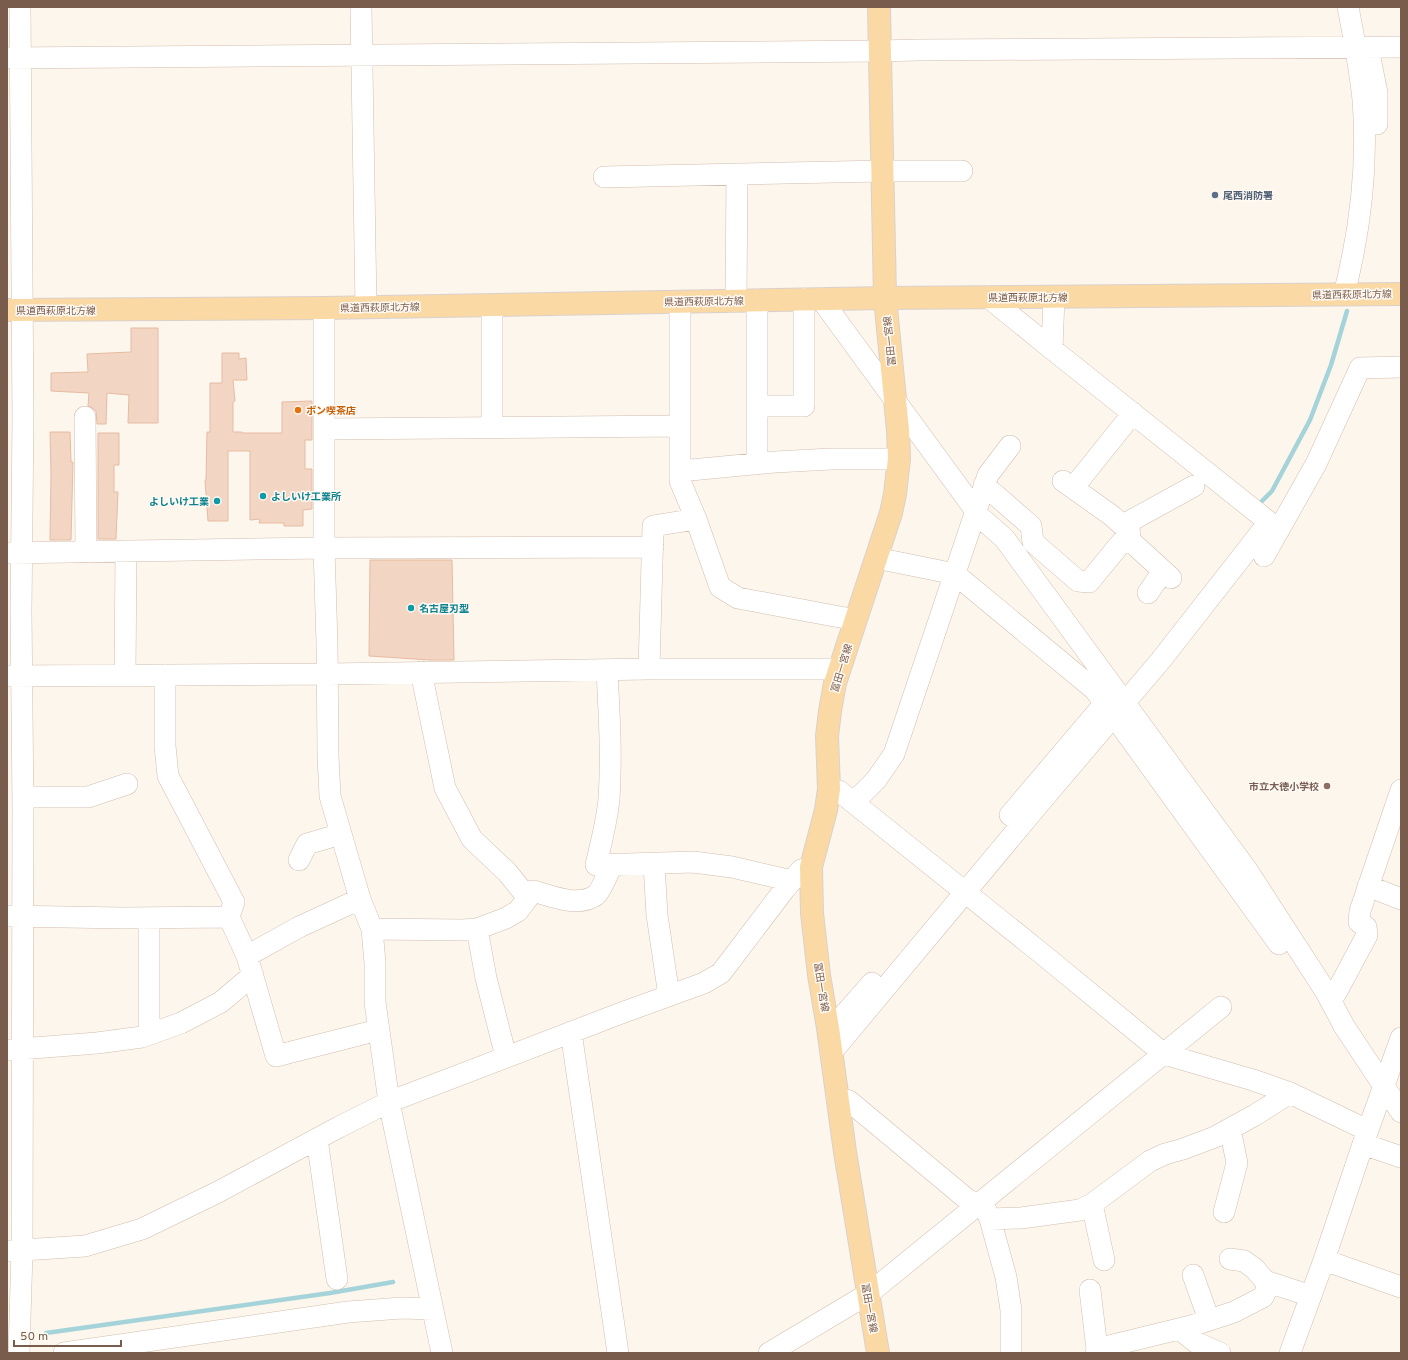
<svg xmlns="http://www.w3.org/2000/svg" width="1408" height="1360" viewBox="0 0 1408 1360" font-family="Overpass,'Noto Sans JP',sans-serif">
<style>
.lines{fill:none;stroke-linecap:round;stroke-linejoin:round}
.stream{stroke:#a5d3da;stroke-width:4.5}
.building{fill:#f3d5c3;stroke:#e6bba3}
.minor-casing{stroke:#d1beb0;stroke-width:22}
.major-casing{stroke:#dad1cd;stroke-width:24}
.minor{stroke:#fff;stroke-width:21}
.major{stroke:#fbd9a5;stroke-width:22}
.service-dot{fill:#5c6f8a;stroke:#fffaf3;stroke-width:1.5}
.food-dot{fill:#e8710a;stroke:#fffaf3;stroke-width:1.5}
.culture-dot{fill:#0f9aa8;stroke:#fffaf3;stroke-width:1.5}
.education-dot{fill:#8d6e63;stroke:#fffaf3;stroke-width:1.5}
.labels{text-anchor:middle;stroke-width:3;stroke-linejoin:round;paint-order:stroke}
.service-label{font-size:10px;font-weight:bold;fill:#4e5e75;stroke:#fffaf3;text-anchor:start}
.street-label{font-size:10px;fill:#7a5c4d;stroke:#fffaf3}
.food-label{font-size:10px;font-weight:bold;fill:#c56008;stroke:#fffaf3;text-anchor:start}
.culture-label{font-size:10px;font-weight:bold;fill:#0d838f;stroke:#fffaf3;text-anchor:start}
.education-label{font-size:10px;font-weight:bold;fill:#785e54;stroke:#fffaf3;text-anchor:end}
</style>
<rect width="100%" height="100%" fill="#fdf6ec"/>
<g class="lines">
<path class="stream" d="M1260,503L1272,491L1310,420L1331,365L1347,311
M46,1333L330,1293L393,1282"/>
</g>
<path class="building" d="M131,328H158V423H128L129,395L107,393L106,424H97L96,411L91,407L88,406L89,393L51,391V373L88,372L87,354L131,352Z
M222,353H239V359L246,358L247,380H233L235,401L233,402V432H242V433H282V402L312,401V440H305V469H312V509L303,510V526H284V523H259L260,519L250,520V451H228V521H208L205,480H206L207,432H210V383H222Z
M50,432H70L71,462H73L71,540H50L51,474Z
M98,433H119V465H114V492H118L116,539H98Z
M370,560H452L454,660H430L369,656Z"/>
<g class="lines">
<g class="minor-casing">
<path id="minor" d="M361,7L366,307
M7,58L880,51L917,50L1401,47
M1370,58L1377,93V124
M604,177L883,171H962
M1344,294C1360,232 1368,165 1363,100C1360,69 1354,38 1348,7
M988,297L1052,349
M1054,297L1052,349L1279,530
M821,299L981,518L1004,538L1247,870L1326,992L1344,1026L1401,1112
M736,301L737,175
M680,302V481L696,519L720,587L738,598L856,620
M492,305V428
M324,308V548L327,644L328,756L330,796L360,899L372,929L375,963V1002L389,1102L442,1353
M757,406H804V299
M85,417L86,552
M325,429L680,426
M757,464V300
M680,471L775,462L831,459H899
M984,485L1031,526L1033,542L1078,581L1089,582L1130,532L1111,515L1063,481
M1073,488L1133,413
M1123,525L1194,486
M1126,537L1171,578
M7,553L324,548L653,547
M1264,556L1316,464L1360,368L1401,367
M876,558L955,574L1095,690L1279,944
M1148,593L1163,571
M649,669L653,526L696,519
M607,670C609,712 612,756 609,799C607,821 601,843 596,865L693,862L732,867L792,881
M421,672L445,788L472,839L507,872L528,898
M125,675L126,551
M165,675V746L168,776L234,902L229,917
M7,676L328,674L649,669H840
M829,789L839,791L1041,953L1164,1054L1253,1080L1290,1093L1367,1130
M23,797H88L127,784
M854,802L876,780L894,754L988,475L1010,446
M1010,815L1105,703
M299,860L307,844L341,834
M654,864L657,915L669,996
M1368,886L1401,899
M7,916L123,918L229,917L247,956L276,1056L378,1030
M149,918V1034
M372,929L462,930L477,929L506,918L518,911L533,891C552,896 578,908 596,895C601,891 609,871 612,865
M477,929L486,978L506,1057
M247,956L299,927L360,899
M1329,998L1336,993L1367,935L1366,927L1359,922L1360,911L1401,790
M571,1032L618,1353
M829,1032L872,983
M7,1050L97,1043L142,1037L181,1023L221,1002L253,975
M831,1053L1038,805L1161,660L1269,522
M837,1097L849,1101L968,1200L986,1210L990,1219L1006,1277L1011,1310V1353
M317,1139L337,1279
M1363,1144L1401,1157
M1092,1204L1104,1260
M1224,1212L1237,1163L1230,1129
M990,1219L1021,1218L1080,1210L1092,1204L1150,1161L1165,1154L1183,1149L1215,1137L1255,1115L1290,1093
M7,1251L85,1246L142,1229L218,1192L339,1127L389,1102L624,1012L704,983L721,973L784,890L801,870L811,867
M1230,1259L1244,1261L1255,1269L1265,1281L1311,1296
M1324,1260L1401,1287
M1193,1275L1209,1320
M1090,1290L1097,1349
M1179,1329L1197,1343L1220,1353
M19,1353L22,1251L23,808L21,611L23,418L20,7
M64,1353L348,1312L402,1308L433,1309
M769,1353L868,1294L1221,1007
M1096,1353L1097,1349L1191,1326L1234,1312L1263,1297L1267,1289L1265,1281
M1290,1353L1324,1260L1363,1144L1401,1038"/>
</g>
<g class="major-casing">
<path id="major" d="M7,310L324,308L885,298L1401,294
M878,1353L845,1152L828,1028L819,975L812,913L811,867L826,810L829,789L827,736L830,711L835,683L891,513L895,494L899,459L898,430L885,298L879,7"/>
</g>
<use href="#minor" class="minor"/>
<use href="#major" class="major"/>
</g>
<circle class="service-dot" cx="1215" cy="195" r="4"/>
<circle class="food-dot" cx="298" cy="410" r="4"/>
<g class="culture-dot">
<circle cx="263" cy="496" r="4"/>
<circle cx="217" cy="501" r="4"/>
<circle cx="411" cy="608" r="4"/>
</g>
<circle class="education-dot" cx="1327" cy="786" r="4"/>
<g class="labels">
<g class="service-label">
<text x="1223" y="199">尾西消防署</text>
</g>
<g class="street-label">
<text transform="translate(1352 294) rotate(-1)" y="4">県道西萩原北方線</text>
<text x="1028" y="301">県道西萩原北方線</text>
<text transform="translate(704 301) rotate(-1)" y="4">県道西萩原北方線</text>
<text transform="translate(380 307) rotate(-1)" y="4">県道西萩原北方線</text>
<text x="56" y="314">県道西萩原北方線</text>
<text transform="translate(889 341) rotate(-96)" y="4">冨田一宮線</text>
<text transform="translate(841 668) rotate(-73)" y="4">冨田一宮線</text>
<text transform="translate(822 987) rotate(81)" y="4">冨田一宮線</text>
<text transform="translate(870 1308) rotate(80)" y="4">冨田一宮線</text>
</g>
<g class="food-label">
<text x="306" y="414">ボン喫茶店</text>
</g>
<g class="culture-label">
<text x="271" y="500">よしいけ工業所</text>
<text x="209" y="505" text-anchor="end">よしいけ工業</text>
<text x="419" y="612">名古屋刃型</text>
</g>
<g class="education-label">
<text x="1319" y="790">市立大徳小学校</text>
</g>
</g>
<rect width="1408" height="1360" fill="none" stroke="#7a5c4d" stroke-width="16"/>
<path d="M14 1340v6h107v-6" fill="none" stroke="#7a5c4d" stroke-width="2"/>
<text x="20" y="1340" font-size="12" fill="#7a5c4d" stroke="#fffaf3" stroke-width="3" paint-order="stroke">50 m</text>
</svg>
